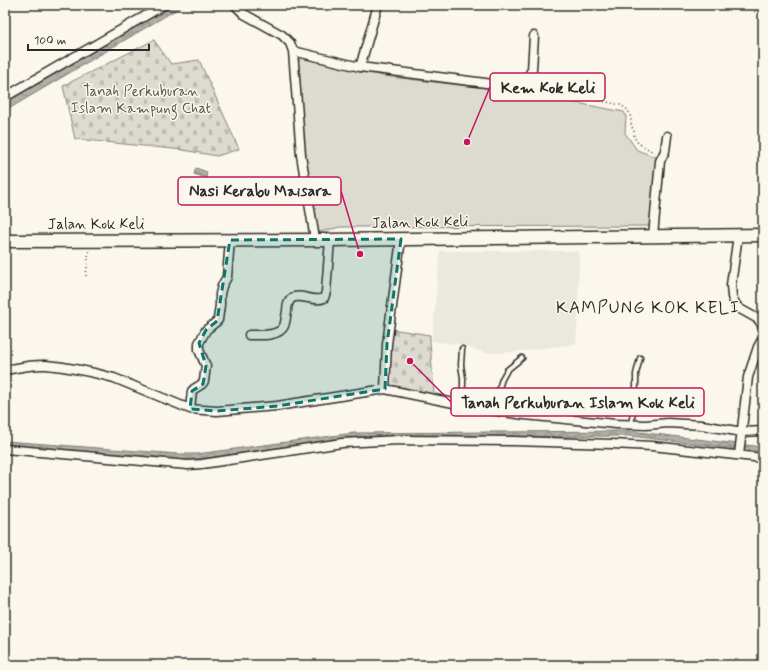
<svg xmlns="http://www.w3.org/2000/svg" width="768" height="670" viewBox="0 0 768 670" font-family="Mynerve,sans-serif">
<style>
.built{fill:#ebe8de}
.green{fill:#dddad0;stroke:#84827e}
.cemetery{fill:url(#cemetery-stones);stroke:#84827e}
.water{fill:url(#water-waves);stroke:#7b7a75}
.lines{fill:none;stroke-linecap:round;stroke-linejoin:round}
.lane-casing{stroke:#2b2b2b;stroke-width:7}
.street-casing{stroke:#2b2b2b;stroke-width:11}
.secondary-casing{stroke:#2b2b2b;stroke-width:15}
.path{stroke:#2b2b2b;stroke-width:1.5;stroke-dasharray:1 3;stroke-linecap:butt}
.lane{stroke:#fbf7ec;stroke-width:4}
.street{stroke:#fbf7ec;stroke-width:8}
.secondary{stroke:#fbf7ec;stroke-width:12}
.marked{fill:#0f766e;fill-opacity:0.2;stroke:#0f766e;stroke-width:3;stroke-dasharray:8 5;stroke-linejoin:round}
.labels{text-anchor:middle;stroke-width:3;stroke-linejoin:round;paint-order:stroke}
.park-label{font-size:15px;fill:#585754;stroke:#fbf7ec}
.street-label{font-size:15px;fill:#2b2b2b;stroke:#fbf7ec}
.quarter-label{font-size:17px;letter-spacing:1px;fill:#2b2b2b;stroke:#fbf7ec}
.leader{fill:none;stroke:#c2185b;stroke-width:1.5}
.callout-dot{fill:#c2185b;stroke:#fbf7ec;stroke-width:1.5}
.callout{fill:#fbf7ec;stroke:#c2185b;stroke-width:1.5}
.callout-label{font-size:16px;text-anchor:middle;font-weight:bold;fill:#2b2b2b}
</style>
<defs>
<pattern id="cemetery-stones" width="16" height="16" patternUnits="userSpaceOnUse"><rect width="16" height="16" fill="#dddad0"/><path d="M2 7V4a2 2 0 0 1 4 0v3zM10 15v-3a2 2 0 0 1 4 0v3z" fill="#bebbb3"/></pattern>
<pattern id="water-waves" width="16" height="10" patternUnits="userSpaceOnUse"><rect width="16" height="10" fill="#b1afa7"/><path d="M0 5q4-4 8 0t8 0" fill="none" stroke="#908f88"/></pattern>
</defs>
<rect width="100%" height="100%" fill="#fbf7ec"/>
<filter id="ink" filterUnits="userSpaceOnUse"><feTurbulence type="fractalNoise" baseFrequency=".025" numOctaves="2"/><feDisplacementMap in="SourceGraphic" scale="8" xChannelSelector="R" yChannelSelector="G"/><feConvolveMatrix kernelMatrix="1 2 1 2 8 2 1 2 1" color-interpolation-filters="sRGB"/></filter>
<g filter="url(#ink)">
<path class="built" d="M440,251H579L578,314L576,344L514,352L486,353L461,345L432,341Z"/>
<path class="green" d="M302,58L383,76L519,92L624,112L626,116L625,133L637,150L658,158L650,226L340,227L316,233L305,160L296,63Z"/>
<path class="cemetery" d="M154,40L171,64L199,60L239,149L217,156L183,150L75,139L63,86Z
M391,329L430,335V342L434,394L392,386L388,380Z"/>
<path class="water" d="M173,5H184L5,111V103Z
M196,168L207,172L206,178L194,174Z
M630,431L763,447V452L630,436L356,437L207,458L177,460L5,446V441L179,454H197L354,433Z"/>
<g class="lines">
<g class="lane-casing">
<path id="lane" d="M461,404L463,385V378L461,365L462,349
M492,410L502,379L507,370L522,358
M631,425L634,405L636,386V374L640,358"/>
</g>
<g class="street-casing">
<path id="street" d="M235,5L244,14L282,35L290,43L293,51L301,155L315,239
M293,51L360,67L517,87L520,86L523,84L532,70L534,36
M360,67L378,5
M5,97L164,5
M738,235L731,285L732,297L736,305L740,309L758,319L762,325L763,329
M653,236L660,161L665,151L667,136
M249,335C259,335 279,337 284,326C286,321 286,315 287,311C287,307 288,302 291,299C298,292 314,303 324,298L326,292L330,240
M5,370C18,368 32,364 46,365C69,367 92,372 114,378L190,409L217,411L277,406L385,389L483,409L525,415L616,424L646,425L668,423L702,425L742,432L763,431
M385,389L387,344L401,239
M190,409L192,391L194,389L202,384L204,381L206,366L199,350V343L206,330L216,322L218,320L220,305V294L222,286L227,277L230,240
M5,449L188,465L202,464L342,443L399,440L513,441L612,444L652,446L763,458
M739,455L748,377L758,347L763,338"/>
</g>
<g class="secondary-casing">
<path id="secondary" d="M5,241L330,240L763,235"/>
</g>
<path class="path" d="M749,5L763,21
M529,90L577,99H591L621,105L628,110L631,118V125L634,131V137L638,143L655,153
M86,276L89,250"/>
<use href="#lane" class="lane"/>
<use href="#street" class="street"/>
<use href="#secondary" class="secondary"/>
</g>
</g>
<path class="marked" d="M401,239L387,344L385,389L277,406L217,411L190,409L192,391L203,384L206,366L199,343L206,330L217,321L230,240Z"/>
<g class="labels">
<g class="park-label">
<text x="141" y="96">Tanah Perkuburan<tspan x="141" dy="17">Islam Kampung Chat</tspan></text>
</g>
<g class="street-label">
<text transform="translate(420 222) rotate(-1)" y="5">Jalan Kok Keli</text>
<text x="96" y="229">Jalan Kok Keli</text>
</g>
<g class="quarter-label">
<text x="648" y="313">KAMPUNG KOK KELI</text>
</g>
</g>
<path class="leader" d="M467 142L490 87M360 254L341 191M410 361L451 402"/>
<g class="callout-dot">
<circle cx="467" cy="142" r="4"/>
<circle cx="360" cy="254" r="4"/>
<circle cx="410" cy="361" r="4"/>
</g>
<g class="callout">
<rect x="490" y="73" width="115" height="28" rx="4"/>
<rect x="178" y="177" width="163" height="28" rx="4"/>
<rect x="451" y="388" width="253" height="28" rx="4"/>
</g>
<g class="callout-label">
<text x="548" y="93">Kem Kok Keli</text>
<text x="260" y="196">Nasi Kerabu Maisara</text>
<text x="578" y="408">Tanah Perkuburan Islam Kok Keli</text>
</g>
<rect width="768" height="670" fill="none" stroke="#fbf7ec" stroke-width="20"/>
<rect x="10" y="10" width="748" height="650" fill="none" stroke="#2b2b2b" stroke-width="1.5" filter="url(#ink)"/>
<path d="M28 44v6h121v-6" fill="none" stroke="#2b2b2b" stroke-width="2"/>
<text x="34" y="44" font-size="12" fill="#2b2b2b" stroke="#fbf7ec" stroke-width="3" paint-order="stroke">100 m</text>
</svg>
